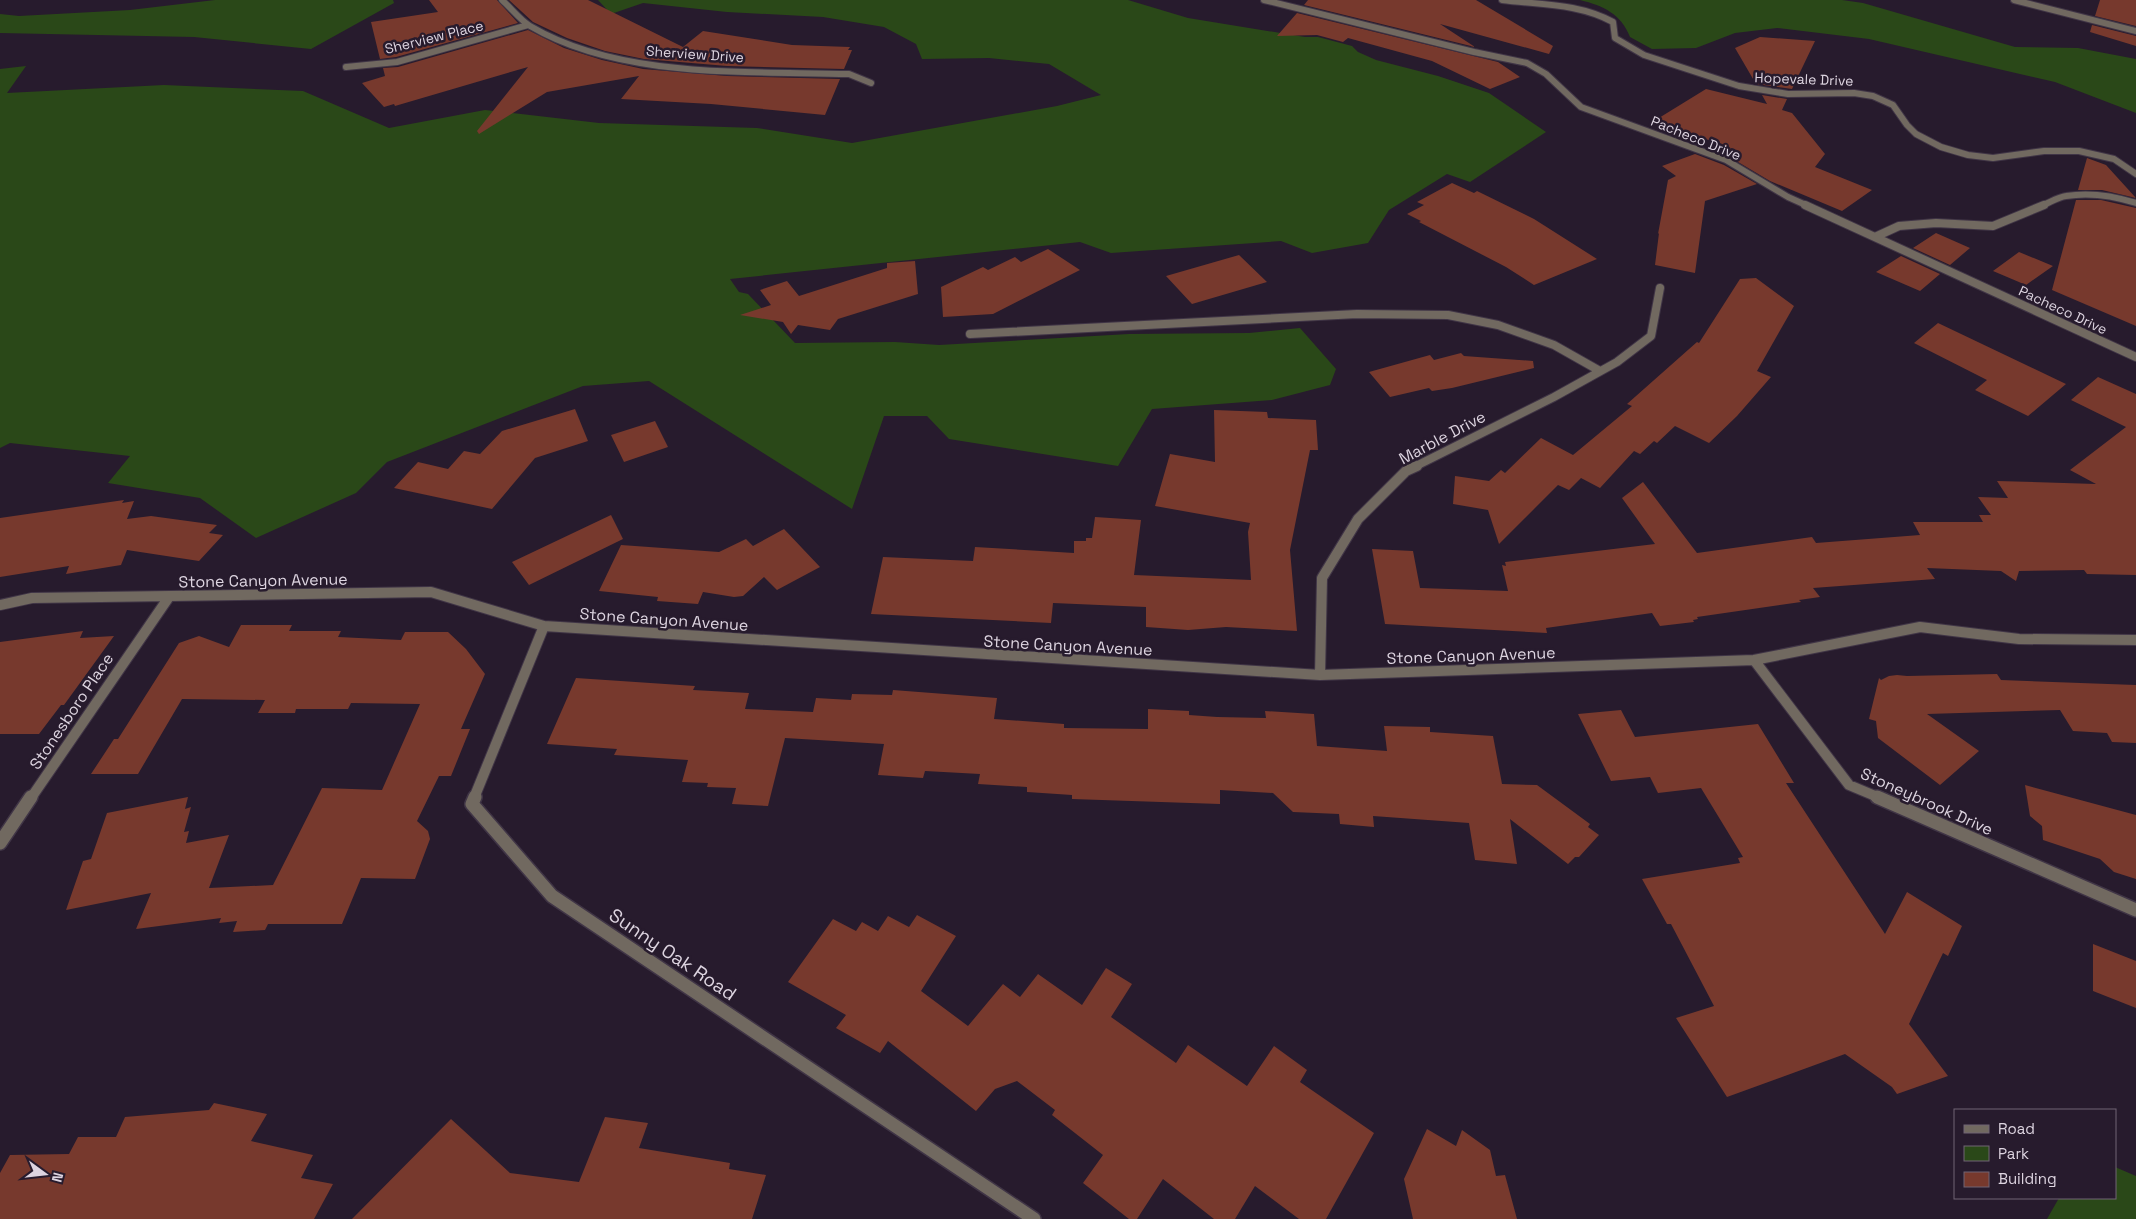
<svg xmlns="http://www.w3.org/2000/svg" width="2136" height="1219" viewBox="0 0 2136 1219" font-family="'Space Grotesk',sans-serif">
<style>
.green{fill:#2a4818}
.building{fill:#77392d}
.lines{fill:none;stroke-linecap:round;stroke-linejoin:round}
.street-far3-casing{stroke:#403546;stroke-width:8}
.street-far2-casing{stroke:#403546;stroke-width:10}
.street-far1-casing{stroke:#403546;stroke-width:12}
.street-casing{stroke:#403546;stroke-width:16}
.street-far3{stroke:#716960;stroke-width:6}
.street-far2{stroke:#716960;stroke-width:8}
.street-far1{stroke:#716960;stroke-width:10}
.street{stroke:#716960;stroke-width:13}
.labels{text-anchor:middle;stroke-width:5;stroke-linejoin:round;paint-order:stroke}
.far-street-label{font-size:14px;fill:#ddd4e0;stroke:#271b2d}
.street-label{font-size:16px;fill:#ddd4e0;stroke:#271b2d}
.near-street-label{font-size:19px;fill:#ddd4e0;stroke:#271b2d}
</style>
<rect width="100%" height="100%" fill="#271b2d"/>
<path class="green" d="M215,0H393L394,3L311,49L194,37L0,33V14L19,16L130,10Z
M598,0H1128L1188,18L1305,37H1318L1352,46L1358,52L1376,60L1438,76L1489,93L1546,132L1470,182L1447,174L1389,210L1368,243L1312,253L1281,241L1111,253L1080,242L730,279L739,292L748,294L795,343L895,342L939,345L1129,334L1249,333L1300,328L1336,369L1330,385L1272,400L1152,409L1118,466L949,439L927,416H884L852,509L649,381L583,386L387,462L356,493L256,538L200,498L108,483L130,456L10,443L0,448V69L26,66L7,93L164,85L303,91L389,128L485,110L599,123L757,128L852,143L1057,106L1101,95L1049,64L989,58L922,59L916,44L884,27L823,17L727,12L643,3L611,14Z
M1580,0H1842L1863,3L2015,47L2078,48L2136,59V113L2055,82L1869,39L1777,28L1735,33L1696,48L1652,49L1630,37C1621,14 1604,6 1580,0Z
M2115,1167L2136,1176V1219H2047L2059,1198H2115Z"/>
<path class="building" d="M429,0H497L518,23L396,57L380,59L371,22L438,12Z
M509,0H588L683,47L703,31L792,45L850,47L848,50H852L844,69L727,66L644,59L605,51L567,38L533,22Z
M1308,0H1476L1553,46L1549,54L1440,24L1475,47L1304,5Z
M2100,0H2136V26L2095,16Z
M1297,13L1498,62L1520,77L1490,89L1432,61L1348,38L1343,42L1317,35L1277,36Z
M2092,25L2136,36V46L2090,32Z
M528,30L564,48L602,60L643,69L727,76L840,79L825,115L711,104L621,99L639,76L547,92L479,134L477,131L528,67L395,106L394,104L384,107L362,83L385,76L383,68L398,67Z
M1760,37L1815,41L1792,89L1756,84L1735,48Z
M1706,89L1767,104L1762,95L1787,99L1782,110L1792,113L1825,154L1815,167L1872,190L1842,211L1770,181L1728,156L1710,149L1723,145L1654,121Z
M1695,154L1724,165L1757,184L1705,201L1695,273L1655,265L1659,233L1658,234L1668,180L1676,176L1662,166Z
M2087,158L2106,165L2136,198L2102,190H2078Z
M1452,183L1474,193L1477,191L1534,219L1597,259L1534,285L1506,267L1419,222L1421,221L1407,214L1424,205L1417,202Z
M2076,200H2101L2136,208V326L2052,290Z
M1936,233L1970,248L1950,265L1913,248Z
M1048,249L1080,270L993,314L943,317L941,287L983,267L988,270L1015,257L1021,262Z
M2019,252L2053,266L2026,285L1993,271Z
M1239,255L1267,282L1192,304L1166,276Z
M1901,256L1940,274L1920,291L1876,272Z
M915,261L918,294L838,319L830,330L798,325L791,334L783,322L740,315L771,305L760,290L787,281L799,296L887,268V263Z
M1756,278L1794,306L1757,371L1771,377L1737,416L1709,443L1675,426L1657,443L1654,441L1640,454L1634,451L1600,488L1581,478L1569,490L1558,485L1499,544L1488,510L1453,504L1455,476L1489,481L1501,470L1505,473L1541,438L1573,455L1632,406L1627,404L1697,342L1699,343L1740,279Z
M1938,323L2066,384L2028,416L1975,390L1987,380L1914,343Z
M1461,353L1464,356L1533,361L1534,368L1452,388L1432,391L1429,388L1390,397L1369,372L1430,355L1434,360Z
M2098,377L2136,394V575L2087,574L2084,570L2019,571L2016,581L2001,571L1927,568L1935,579L1813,588L1820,597L1799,600L1801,602L1697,617L1698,619L1693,620L1694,622L1660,626L1652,613L1546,628L1547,633L1385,624L1372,549L1413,551L1420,588L1508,591L1502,565L1506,566L1505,562L1655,544L1622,498L1643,482L1697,553L1812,537L1816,543L1920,535L1913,522H1983L1979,515H1991L1978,497L2008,498L1997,481L2096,484L2070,470L2126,427L2071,400Z
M575,409L588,441L535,458L492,509L394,488L418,462L448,469L464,451L480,454L502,431Z
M1214,410L1267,412L1268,418L1316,420L1318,450H1310L1290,550L1297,631L1226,627L1188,630L1146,627V607L1053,603L1051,623L871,614L883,557L973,561L975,547L1074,553V541H1086V538H1092L1095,517L1141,520L1134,575L1251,580L1248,532L1250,523L1155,506L1170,454L1215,462Z
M655,421L668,447L624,462L611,435Z
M124,500L122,503L134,501L127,519L151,516L217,525L209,533L223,535L199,561L127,550L121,565L66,574L69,566L0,577V518Z
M611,515L623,539L529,585L512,562Z
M784,529L820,567L777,590L764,577L743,596L734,597L703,592L698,604L657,601L658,597L599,591L621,545L719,552L746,539L753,546Z
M241,625H292L289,631H341L338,637L401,640L405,632H448L466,649L485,674L461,729H470L451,776H439L417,821L428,831L430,839L415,879L361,878L342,924H268L265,930L233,932L237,921L219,923L221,918L136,929L151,893L66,910L83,861L91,859L107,813L188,797L185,809L191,807L184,832L189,831L186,843L229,835L209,888L273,885L322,788L382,790L420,704L351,703L348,709H296L295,713H258L265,700L182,699L138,774H91L114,739H118L179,643L199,636L229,647Z
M83,631L80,638L114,636L64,705H61L39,734H0V642Z
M1997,674L2001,680L2136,685V743L2112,742L2107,733L2073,731L2060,710L1927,714L1979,751L1940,785L1878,738L1876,721L1869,719L1879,678L1881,680L1889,676L1897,675L1907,676Z
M576,678L695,686L693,690L749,693L745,709L813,712L816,698L851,700L852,694L892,695L893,690L997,698L994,719L1064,724V728L1148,729V709L1189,711V715L1217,717L1266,718L1265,711L1314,714L1317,746L1387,751L1384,726L1430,727V732L1493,736L1502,784L1537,785L1590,824L1588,827L1599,835L1579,857H1575L1568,864L1510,819L1517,864L1475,860L1469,823L1373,816L1374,827L1340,824L1339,814L1293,812L1273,793L1220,790V804L1072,799V795L1027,792V787L978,784L980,774L925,771L923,778L878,775L884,744L785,738L768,806L732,804L736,788L707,787L708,783L682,782L688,760L614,755L617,749L547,744Z
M1621,710L1635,737L1758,724L1794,783H1786L1885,934L1907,892L1962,926L1948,956L1943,953L1909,1024L1948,1076L1897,1094L1892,1087L1845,1054L1727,1097L1676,1018L1714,1006L1671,924H1667L1642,879L1740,863L1738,858L1743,857L1701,788L1658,793L1650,777L1611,781L1578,714Z
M2025,785L2136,815V879L2114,872L2100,859L2043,840L2042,826L2030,816Z
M917,915L956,936L921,991L968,1026L1003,984L1020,997L1038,974L1082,1005L1106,968L1132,984L1111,1017L1176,1063L1188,1045L1247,1086L1274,1046L1307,1070L1300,1082L1374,1133L1326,1219H1299L1255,1186L1235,1219H1214L1163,1179L1137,1219H1129L1083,1183L1103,1155L1052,1115L1055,1110L1017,1081L995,1089L976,1111L888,1041L880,1053L836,1028L846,1015L788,982L833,919L856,931L862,922L878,931L888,916L909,927Z
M2093,944L2136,961V1008L2093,991Z
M214,1103L267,1114L251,1141L313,1155L301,1178L333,1184L314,1219H0V1173L10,1155L69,1154L78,1137H116L125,1117L209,1110Z
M605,1117L648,1123L639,1148L730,1163L729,1169L766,1175L752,1219H352L451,1119L510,1173L579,1182Z
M1427,1129L1456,1146L1462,1130L1490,1150L1496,1176L1505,1175L1517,1219H1413L1404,1179Z"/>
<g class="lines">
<g class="street-far3-casing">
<path id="street-far3" d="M502,0C511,8 520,20 530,26C620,79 747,71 849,74L871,83
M1264,0L1474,52L1527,63L1546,74L1581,107L1726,160L1788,197L1808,206
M1502,0C1540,5 1578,3 1613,22L1615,38L1644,55L1739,86L1788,94L1854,93L1873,96L1893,105L1907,125L1916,134L1941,147L1968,155L1993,158L2044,151H2079L2114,159L2136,174
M2014,0L2136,31
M346,67L397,62L528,25
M2041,206C2049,203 2058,197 2066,196C2090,192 2114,196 2136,203"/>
</g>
<g class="street-far2-casing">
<path id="street-far2" d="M1805,205L2136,357
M1875,237L1899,226L1936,223L1993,226L2044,205
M970,334L1357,314L1448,315L1498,325L1554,345L1600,371
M1414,467L1554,397L1617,362L1651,336L1660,288"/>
</g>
<g class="street-far1-casing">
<path id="street-far1" d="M0,605L32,598L431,592L544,626L1320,675L1754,660L1920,627L2019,639L2136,640
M1754,660L1849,785L1880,798
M1320,675L1322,578L1358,519L1406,471L1417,466
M31,798L169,597
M474,798L544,626"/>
</g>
<g class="street-casing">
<path id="street" d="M475,797L472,804L552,896L1034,1219
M1877,797L2136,910
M0,843L31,797"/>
</g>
<use href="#street-far3" class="street-far3"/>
<use href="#street-far2" class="street-far2"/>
<use href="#street-far1" class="street-far1"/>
<use href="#street" class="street"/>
</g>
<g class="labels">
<g class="far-street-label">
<text transform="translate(434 37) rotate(-14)" y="5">Sherview Place</text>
<text transform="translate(695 54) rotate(4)" y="5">Sherview Drive</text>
<text transform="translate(1804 79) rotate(2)" y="5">Hopevale Drive</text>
<text transform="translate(1696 138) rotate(22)" y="5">Pacheco Drive</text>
<text transform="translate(2063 310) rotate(25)" y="5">Pacheco Drive</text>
</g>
<g class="street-label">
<text transform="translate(1442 437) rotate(-28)" y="6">Marble Drive</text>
<text transform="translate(263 580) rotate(-1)" y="6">Stone Canyon Avenue</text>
<text transform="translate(664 619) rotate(4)" y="6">Stone Canyon Avenue</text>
<text transform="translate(1068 645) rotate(3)" y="6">Stone Canyon Avenue</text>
<text transform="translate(1471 655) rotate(-2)" y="6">Stone Canyon Avenue</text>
<text transform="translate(71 711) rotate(-56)" y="6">Stonesboro Place</text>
<text transform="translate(1927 801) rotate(24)" y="6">Stoneybrook Drive</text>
</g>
<g class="near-street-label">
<text transform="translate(673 954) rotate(34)" y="7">Sunny Oak Road</text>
</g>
</g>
<rect x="1954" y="1109" width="162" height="90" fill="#271b2d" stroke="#706575"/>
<rect x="1964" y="1125" width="25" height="8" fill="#716960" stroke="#706575"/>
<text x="1998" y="1134" font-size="15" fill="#ddd4e0">Road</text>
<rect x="1964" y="1146" width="25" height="15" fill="#2a4818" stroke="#706575"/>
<text x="1998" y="1159" font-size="15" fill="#ddd4e0">Park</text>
<rect x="1964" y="1172" width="25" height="15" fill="#77392d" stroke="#706575"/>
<text x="1998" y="1184" font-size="15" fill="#ddd4e0">Building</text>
<g transform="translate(45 1174) rotate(105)" stroke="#271b2d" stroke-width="4" paint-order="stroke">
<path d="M0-4L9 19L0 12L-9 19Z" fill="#ddd4e0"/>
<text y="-8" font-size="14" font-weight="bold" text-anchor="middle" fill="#ddd4e0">N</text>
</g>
</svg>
